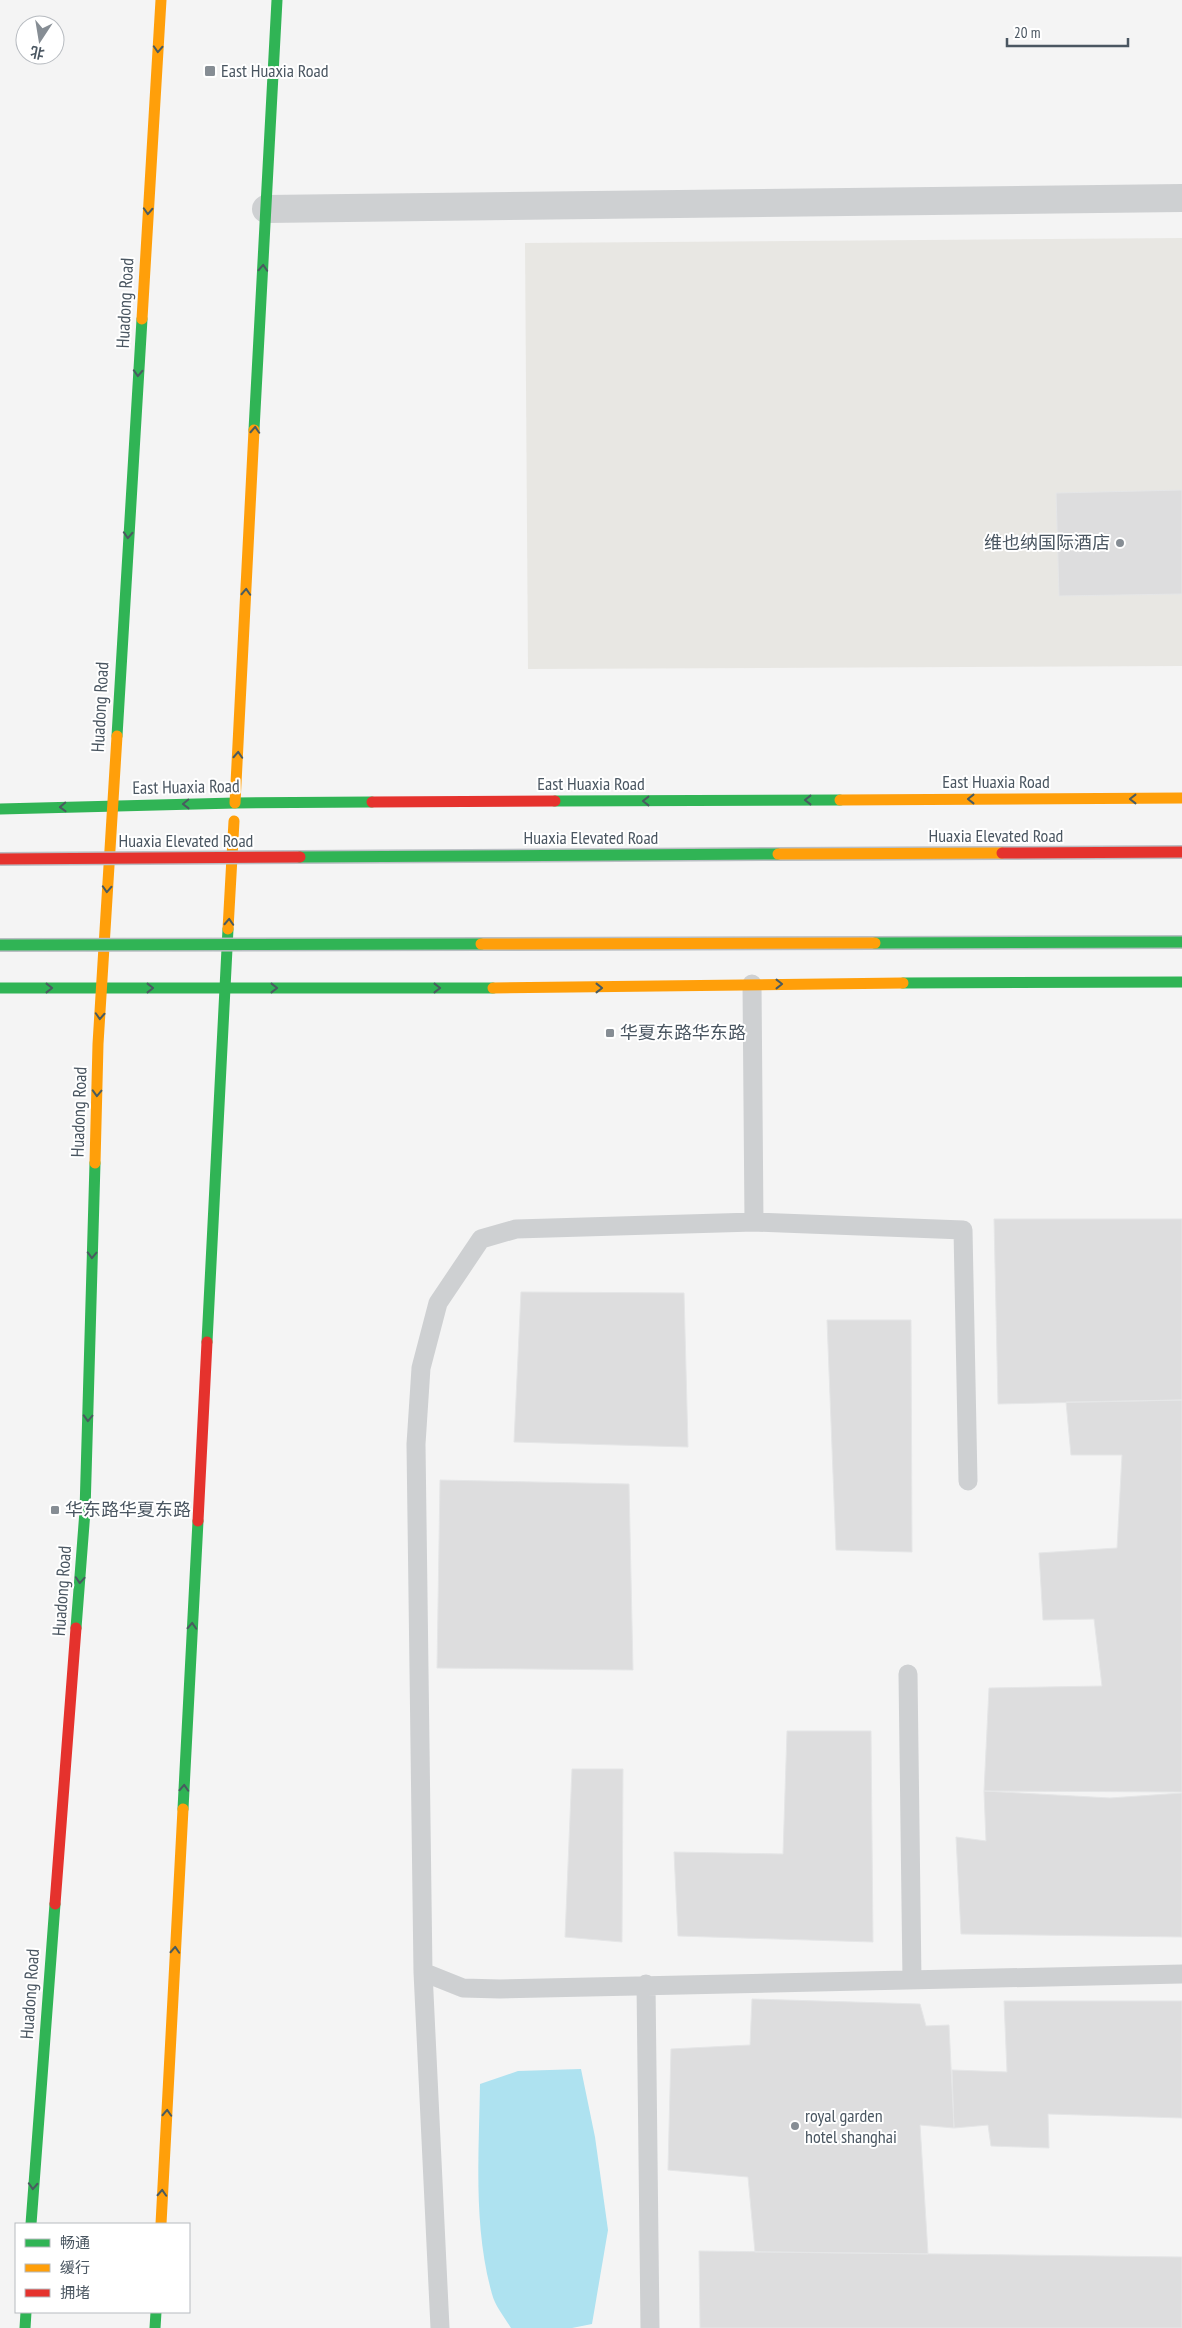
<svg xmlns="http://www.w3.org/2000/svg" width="1182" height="2328" viewBox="0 0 1182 2328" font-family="'PT Sans Narrow','Noto Sans SC',sans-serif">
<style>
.commercial{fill:#e8e7e3}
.water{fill:#aee2f0}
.building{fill:#ddddde;stroke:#e5e6e7}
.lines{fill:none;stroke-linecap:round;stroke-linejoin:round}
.lane{stroke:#ced0d2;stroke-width:19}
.street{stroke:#ced0d2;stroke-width:28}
.fast{stroke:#30b455;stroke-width:11}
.slow{stroke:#ff9f0a;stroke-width:11}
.jam{stroke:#e5322d;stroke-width:11}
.fast-bridge-casing{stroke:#b9bec3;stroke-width:14;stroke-linecap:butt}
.slow-bridge-casing{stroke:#b9bec3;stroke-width:14;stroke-linecap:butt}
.jam-bridge-casing{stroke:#b9bec3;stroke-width:14;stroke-linecap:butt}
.fast-bridge{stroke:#30b455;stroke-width:11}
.slow-bridge{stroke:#ff9f0a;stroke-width:11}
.jam-bridge{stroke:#e5322d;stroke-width:11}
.oneway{stroke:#495b60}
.poi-dot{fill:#868d94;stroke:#fff;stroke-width:2}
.labels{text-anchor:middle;stroke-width:4;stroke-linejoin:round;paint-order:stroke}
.poi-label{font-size:18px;fill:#4a5661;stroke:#fff;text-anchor:start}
.street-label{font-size:18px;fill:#4a5661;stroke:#fff}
</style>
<rect width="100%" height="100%" fill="#f4f4f4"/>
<path class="commercial" d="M1182,238V666L528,669L525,243Z"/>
<path class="water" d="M581,2069L595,2137L608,2230L592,2324L572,2328H511C505,2318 495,2306 492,2294C473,2226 479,2154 480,2084L518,2071Z"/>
<path class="building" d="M1182,490V594L1059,596L1056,493Z
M994,1219H1182V1400L998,1404Z
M521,1292L684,1293L688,1447L514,1442Z
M827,1320H911L912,1552L836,1550Z
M1182,1400V1792L984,1791L989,1688L1102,1686L1094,1619L1043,1620L1039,1553L1117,1548L1122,1455H1071L1066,1402Z
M440,1480L629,1484L633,1670L437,1668Z
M787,1731H871L873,1942L678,1936L674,1852L783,1854Z
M572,1769H623L622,1942L565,1937Z
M984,1791L1110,1798L1182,1793V1937L961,1934L956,1837L986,1841Z
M752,1999L920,2004L926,2026L949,2025L954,2128L920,2125L928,2254L755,2252L748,2177L668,2170L671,2049L750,2045Z
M1004,2001H1182V2118L1048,2114L1049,2148L991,2146L988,2125L954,2128L952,2070L1007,2072Z
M699,2251L1182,2257V2328H700Z"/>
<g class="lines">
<path class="lane" d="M752,984L754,1222L516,1229L481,1239L438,1303L421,1368L416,1444L423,1972L463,1988L500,1989L1182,1974
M754,1222L963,1230L968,1481
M908,1674L912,1980
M423,1972L440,2328
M646,1984L650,2328"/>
<path class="street" d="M266,209L1182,198"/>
<path class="fast" d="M254,430L277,0
M117,736L142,319
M555,801L840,800
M0,809L235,803L372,802
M903,983L1182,982
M0,988H493
M207,1342L228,929
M76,1628L85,1511L95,1163
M183,1809L198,1521
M31,2224L55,1904
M25,2328L26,2312
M155,2328L156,2312"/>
<path class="slow" d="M142,319L161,0
M840,800L1182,798
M235,803L254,430
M228,929L234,821
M493,988L903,983
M95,1163L98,1044L117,736
M161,2224L183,1809"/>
<path class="jam" d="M372,802L555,801
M198,1521L207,1342
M55,1904L76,1628"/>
<g class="fast-bridge-casing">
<path id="fast-bridge" d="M300,857L778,854
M875,943L1182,942
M0,945L481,944"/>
</g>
<g class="slow-bridge-casing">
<path id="slow-bridge" d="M778,854L1002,853
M481,944L875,943"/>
</g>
<g class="jam-bridge-casing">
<path id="jam-bridge" d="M1002,853L1182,852
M0,859L300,857"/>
</g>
<use href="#fast-bridge" class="fast-bridge"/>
<use href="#slow-bridge" class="slow-bridge"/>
<use href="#jam-bridge" class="jam-bridge"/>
</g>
<defs><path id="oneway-chevron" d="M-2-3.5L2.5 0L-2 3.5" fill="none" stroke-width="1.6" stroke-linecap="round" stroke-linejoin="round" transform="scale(1.25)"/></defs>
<g class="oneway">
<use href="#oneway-chevron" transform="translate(158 49) rotate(93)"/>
<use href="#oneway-chevron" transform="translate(148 211) rotate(93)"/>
<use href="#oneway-chevron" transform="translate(263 268) rotate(-87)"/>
<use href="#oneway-chevron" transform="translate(138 373) rotate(93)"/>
<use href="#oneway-chevron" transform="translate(255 430) rotate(-87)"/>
<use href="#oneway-chevron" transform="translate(128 535) rotate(93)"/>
<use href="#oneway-chevron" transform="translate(246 592) rotate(-87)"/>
<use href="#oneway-chevron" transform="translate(238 755) rotate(-87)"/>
<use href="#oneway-chevron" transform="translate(971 799) rotate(180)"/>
<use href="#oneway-chevron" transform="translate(1133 799) rotate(180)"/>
<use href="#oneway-chevron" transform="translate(808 800) rotate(180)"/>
<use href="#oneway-chevron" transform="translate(646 801) rotate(180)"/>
<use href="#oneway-chevron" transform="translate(186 804) rotate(179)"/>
<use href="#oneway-chevron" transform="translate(63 807) rotate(178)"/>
<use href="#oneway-chevron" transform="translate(107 889) rotate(93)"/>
<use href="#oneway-chevron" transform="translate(229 922) rotate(-87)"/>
<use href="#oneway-chevron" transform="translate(779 984)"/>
<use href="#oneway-chevron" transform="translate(49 988)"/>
<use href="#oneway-chevron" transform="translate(150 988)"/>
<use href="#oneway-chevron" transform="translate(274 988)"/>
<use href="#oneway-chevron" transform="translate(437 988)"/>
<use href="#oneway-chevron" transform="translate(599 988)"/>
<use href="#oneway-chevron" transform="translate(100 1016) rotate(93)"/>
<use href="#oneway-chevron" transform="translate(97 1093) rotate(92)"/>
<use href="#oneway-chevron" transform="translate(92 1255) rotate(92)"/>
<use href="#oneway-chevron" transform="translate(88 1418) rotate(92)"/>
<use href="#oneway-chevron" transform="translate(80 1580) rotate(94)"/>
<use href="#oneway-chevron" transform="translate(192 1626) rotate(-87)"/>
<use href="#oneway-chevron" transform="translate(184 1788) rotate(-87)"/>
<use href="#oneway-chevron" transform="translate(175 1950) rotate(-87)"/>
<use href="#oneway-chevron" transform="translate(167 2113) rotate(-87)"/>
<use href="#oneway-chevron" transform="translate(33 2186) rotate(93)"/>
<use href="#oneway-chevron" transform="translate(162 2193) rotate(-87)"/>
</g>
<g class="poi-dot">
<rect x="204" y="65" width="12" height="12" rx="2.5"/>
<circle cx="1120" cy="543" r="5"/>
<rect x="605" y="1028" width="10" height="10" rx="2.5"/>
<rect x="50" y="1505" width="10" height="10" rx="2.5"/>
<circle cx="795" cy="2126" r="5"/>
</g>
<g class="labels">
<g class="poi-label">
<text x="221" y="77">East Huaxia Road</text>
<text x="1110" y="549" text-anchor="end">维也纳国际酒店</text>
<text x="620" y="1039">华夏东路华东路</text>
<text x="65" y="1516">华东路华夏东路</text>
<text x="805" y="2122">royal garden<tspan x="805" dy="21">hotel shanghai</tspan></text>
</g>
<g class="street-label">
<text transform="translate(125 303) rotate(-87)" y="6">Huadong Road</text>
<text transform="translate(100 707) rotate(-87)" y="6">Huadong Road</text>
<text x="996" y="788">East Huaxia Road</text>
<text x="591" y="790">East Huaxia Road</text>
<text transform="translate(186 787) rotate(-1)" y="6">East Huaxia Road</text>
<text x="996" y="842">Huaxia Elevated Road</text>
<text x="591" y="844">Huaxia Elevated Road</text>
<text x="186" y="847">Huaxia Elevated Road</text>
<text transform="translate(79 1112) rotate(-88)" y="6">Huadong Road</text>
<text transform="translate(62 1591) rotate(-86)" y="6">Huadong Road</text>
<text transform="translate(30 1994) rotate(-86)" y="6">Huadong Road</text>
</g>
</g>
<rect x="15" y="2223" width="175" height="90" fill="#ffffff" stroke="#b7bbc0"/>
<rect x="25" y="2239" width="25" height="8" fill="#30b455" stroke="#b7bbc0"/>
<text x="60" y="2248" font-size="15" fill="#4a5661">畅通</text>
<rect x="25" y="2264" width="25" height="8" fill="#ff9f0a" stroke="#b7bbc0"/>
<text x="60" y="2273" font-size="15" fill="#4a5661">缓行</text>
<rect x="25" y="2289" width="25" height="8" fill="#e5322d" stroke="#b7bbc0"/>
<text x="60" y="2298" font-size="15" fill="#4a5661">拥堵</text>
<g transform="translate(40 40) rotate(192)"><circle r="24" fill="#ffffff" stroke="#b7bbc0"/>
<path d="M0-4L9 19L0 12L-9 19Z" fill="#868d94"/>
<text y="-8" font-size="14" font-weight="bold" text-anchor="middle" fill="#4a5661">北</text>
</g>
<path d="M1007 38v8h121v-8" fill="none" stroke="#4a5661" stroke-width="2.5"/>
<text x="1014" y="38" font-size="15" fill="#4a5661" stroke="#ffffff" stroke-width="4" paint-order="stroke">20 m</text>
</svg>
